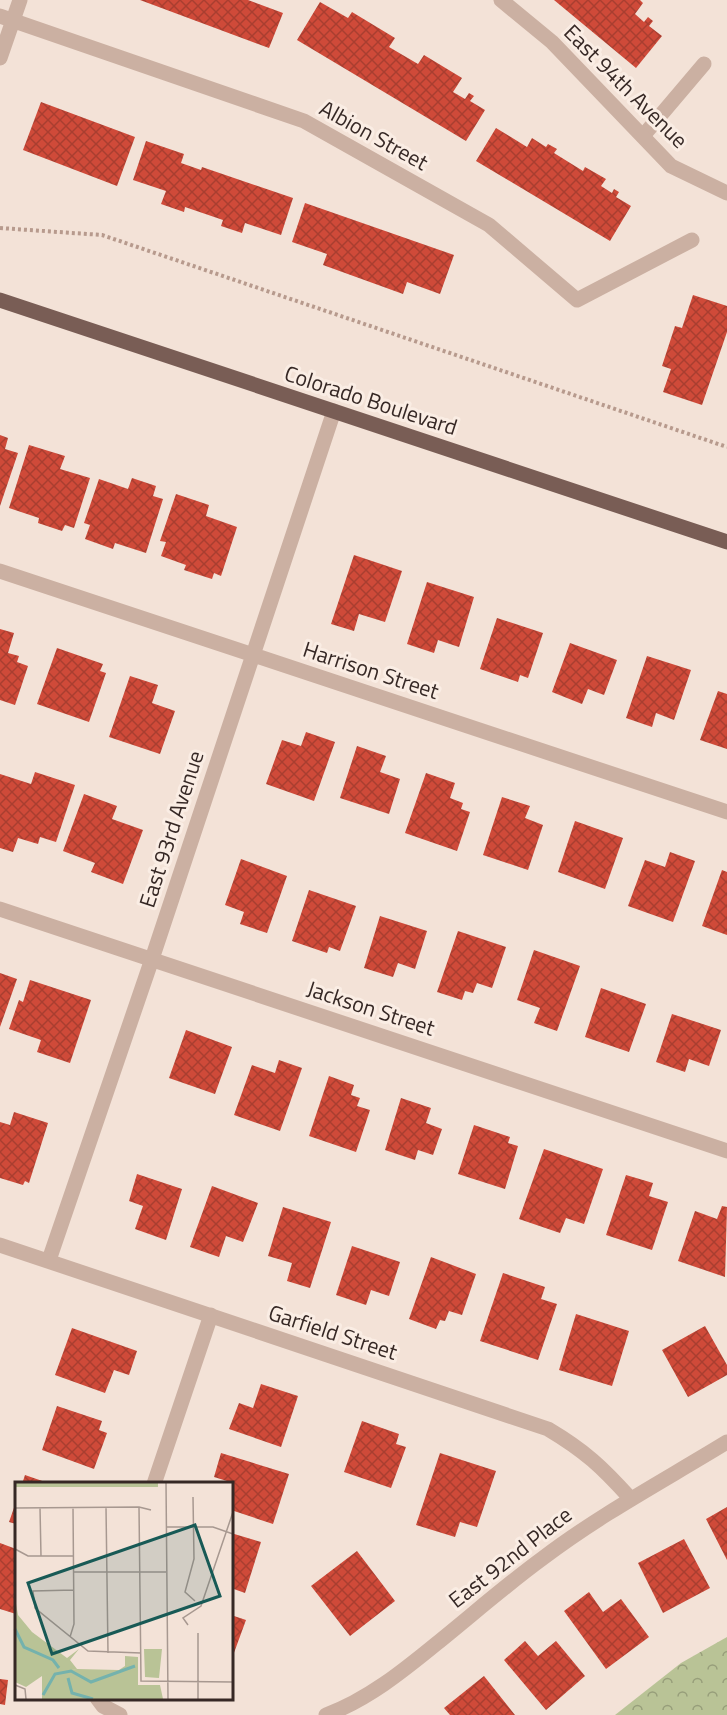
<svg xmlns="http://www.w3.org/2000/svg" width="727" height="1715" viewBox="0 0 727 1715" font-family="'Titillium Web',sans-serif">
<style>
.park{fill:url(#park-crowns)}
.building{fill:url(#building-cross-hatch)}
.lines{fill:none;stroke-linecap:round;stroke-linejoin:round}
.path{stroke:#b79a8d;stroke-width:4;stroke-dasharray:3 3;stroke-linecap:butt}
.lane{stroke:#cbb0a2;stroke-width:15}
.street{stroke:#cbb0a2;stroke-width:15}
.primary{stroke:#795d55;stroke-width:15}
.labels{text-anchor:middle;stroke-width:6;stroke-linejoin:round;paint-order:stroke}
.street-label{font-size:22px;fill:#362825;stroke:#faede4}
.inset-river{fill:none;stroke:#74b2ad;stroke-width:3}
.inset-road{fill:none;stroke:#a79890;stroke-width:1.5}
.view{fill:#185a56;fill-opacity:0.15;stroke:#185a56;stroke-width:3}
.inset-edge{fill:none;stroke:#362825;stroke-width:3}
</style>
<defs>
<pattern id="park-crowns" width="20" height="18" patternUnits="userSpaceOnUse" patternTransform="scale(1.5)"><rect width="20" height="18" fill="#b9c396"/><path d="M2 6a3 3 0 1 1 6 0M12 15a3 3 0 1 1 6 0" fill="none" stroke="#979e7a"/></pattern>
<pattern id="building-cross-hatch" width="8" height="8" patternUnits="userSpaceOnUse" patternTransform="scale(1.5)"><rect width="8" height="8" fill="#cf4a39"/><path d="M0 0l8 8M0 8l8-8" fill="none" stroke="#a93e30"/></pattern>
</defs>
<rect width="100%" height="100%" fill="#f3e2d7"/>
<path class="park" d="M727,1637V1715H615L681,1663Z"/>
<path class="building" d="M140,0H248L283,13L269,48Z
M554,0H640L643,3L635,14L644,22L648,17L653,21L649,26L662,36L636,68Z
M320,2L348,18L352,12L395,38L389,47L418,64L424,55L462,78L453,92L465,99L469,93L474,96L470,101L485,110L466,141L297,40Z
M41,102L135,137L117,186L23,150Z
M496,128L527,147L532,138L546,147L548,144L557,149L554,153L583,171L585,167L606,179L601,186L612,193L614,189L619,192L616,197L631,206L610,241L476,161Z
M146,141L184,154L181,163L201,170L202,167L293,198L281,235L245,223L242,233L221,226L223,220L185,207L184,212L161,204L166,191L133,180Z
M305,203L454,255L440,294L407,282L403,294L323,265L327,254L292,242Z
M693,295L727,306V332L702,405L663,392L671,369L662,366L675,326L682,328Z
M0,435L8,438L5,449L18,453L0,506Z
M29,445L65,456L60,469L90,478L74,528L65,525L62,531L38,523L39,518L9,508Z
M132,478L156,486L153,496L163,499L146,553L115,543L113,549L85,539L90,525L84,523L99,479L128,489Z
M176,494L209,505L206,516L237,527L221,576L214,573L212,579L184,570L186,565L161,556L166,542L160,541Z
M354,555L402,571L385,622L359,614L354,631L331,624Z
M427,582L474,597L459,647L438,640L434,653L407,644Z
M497,618L543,633L528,678L520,675L518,682L480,669Z
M0,629L14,633L8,653L19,656L17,662L28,666L15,705L0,700Z
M570,643L617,660L604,695L588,689L582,704L552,692Z
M57,648L103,664L100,671L106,673L89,722L37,704Z
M647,656L691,670L674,720L656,713L652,727L626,718Z
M130,676L158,685L152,703L175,711L160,754L109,737Z
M718,691L727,694V749L700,740Z
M306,732L335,742L314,801L266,784L282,740L301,746Z
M357,746L386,756L380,772L400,779L389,814L340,798Z
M35,772L75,785L56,842L40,837L38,844L18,838L13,852L0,848V774L31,784Z
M426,773L455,783L450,798L463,803L461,809L470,812L457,851L405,833Z
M84,794L117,806L112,819L143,830L123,884L91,872L95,863L63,851Z
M502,797L530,806L525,818L543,825L528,870L483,855Z
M575,821L623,838L605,889L558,872Z
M670,852L695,861L673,922L628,906L645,860L665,867Z
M241,859L287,876L267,933L240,924L244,912L225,905Z
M722,870L727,872V935L702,926Z
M309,890L356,906L340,951L329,947L327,953L292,941Z
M380,916L427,931L415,969L398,963L393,977L364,968Z
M458,931L506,947L492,988L477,983L473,993L465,991L462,1000L437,992Z
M534,950L580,966L557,1031L534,1023L540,1008L517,1000Z
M0,973L17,979L0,1027Z
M30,980L91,1000L70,1063L37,1052L41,1040L9,1029L19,1000L23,1002Z
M601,988L646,1004L629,1052L585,1037Z
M672,1014L721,1030L709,1066L689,1059L685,1072L656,1062Z
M186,1030L232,1047L215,1094L169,1078Z
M279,1060L302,1068L280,1131L234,1115L252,1065L275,1073Z
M329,1076L354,1085L351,1095L360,1098L357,1106L370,1110L356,1152L309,1136Z
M401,1098L431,1108L426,1123L442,1129L433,1155L418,1150L415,1160L385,1150Z
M14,1112L48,1123L29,1183L25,1181L23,1185L0,1178V1122L10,1125Z
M474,1125L510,1137L508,1143L518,1146L505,1189L458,1174Z
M544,1149L603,1169L584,1224L566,1218L560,1233L519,1219Z
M137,1174L182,1189L166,1240L135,1229L143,1206L129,1201Z
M626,1175L653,1183L649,1196L668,1202L652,1250L606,1235Z
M212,1186L258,1203L243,1242L226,1236L219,1257L190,1247Z
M722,1206L727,1207L725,1277L678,1261L695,1211L717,1219Z
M283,1207L331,1222L310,1288L287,1281L292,1263L268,1256Z
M352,1246L400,1262L389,1296L371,1290L366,1305L336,1295Z
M431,1257L476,1274L462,1315L449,1311L445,1321L440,1320L436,1329L409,1319Z
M503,1273L545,1287L541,1299L557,1304L538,1360L480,1341Z
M576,1314L629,1331L612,1386L559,1370Z
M705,1326L727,1365V1375L688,1397L662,1350Z
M72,1328L137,1351L129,1375L114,1370L105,1393L55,1375Z
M261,1384L298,1396L281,1447L229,1429L239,1403L253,1408Z
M57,1406L102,1421L99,1430L107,1433L94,1469L42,1450Z
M362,1421L399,1434L396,1444L406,1447L391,1488L344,1472Z
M221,1453L289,1474L273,1524L231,1510V1484H226L227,1481L214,1477Z
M440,1453L496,1471L477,1527L460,1522L455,1537L416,1525Z
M25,1475L51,1484H22Z
M16,1502V1524L9,1522Z
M727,1507V1560L706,1519Z
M231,1533L261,1542L245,1593L231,1588Z
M684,1539L710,1588L663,1613L638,1563Z
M0,1543L16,1549V1614L0,1609Z
M357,1551L395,1601L350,1636L311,1586Z
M589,1592L603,1612L621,1599L649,1637L606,1669L564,1611Z
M231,1615L246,1620L231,1661Z
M525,1641L538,1656L556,1641L585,1676L546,1710L504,1660Z
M484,1676L515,1715H450L444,1708Z
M0,1679L8,1680L5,1705L0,1704Z"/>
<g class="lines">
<path class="path" d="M0,228L102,235L727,447"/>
<path class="lane" d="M643,136L704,64"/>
<path class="street" d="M501,0L552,42L671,166L727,193
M0,16L304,121L489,225L577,300L692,240
M0,58L20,0
M0,571L727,812
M0,909L727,1151
M0,1245L548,1429C585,1451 602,1467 630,1498
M49,1260L152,959L334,411
M154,1484L211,1315
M97,1698L103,1706L120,1715
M326,1715C367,1700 403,1671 436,1644C472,1615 506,1585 543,1558C601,1514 665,1480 727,1442"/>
<path class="primary" d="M0,300L727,542"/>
</g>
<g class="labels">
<g class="street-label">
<text transform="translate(626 86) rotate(45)" y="8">East 94th Avenue</text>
<text transform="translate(374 135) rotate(29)" y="8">Albion Street</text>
<text transform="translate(371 400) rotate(18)" y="8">Colorado Boulevard</text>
<text transform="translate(371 670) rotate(18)" y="8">Harrison Street</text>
<text transform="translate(171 829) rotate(-72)" y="8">East 93rd Avenue</text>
<text transform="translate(371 1008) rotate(18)" y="8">Jackson Street</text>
<text transform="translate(333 1332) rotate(18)" y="8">Garfield Street</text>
<text transform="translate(510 1557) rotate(-38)" y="8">East 92nd Place</text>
</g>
</g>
<g transform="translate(15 1482)">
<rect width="218" height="218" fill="#f3e2d7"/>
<path d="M0,0H143V5H0ZM129,167H147L144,196L130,195ZM110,174L123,175V203H145L148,217H27V194L15,193L62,187L104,188L110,184Z" fill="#b9c396"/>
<path d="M0,116L3,133L17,150L52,176L64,167L55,178L62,187L27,194L11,205L0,200Z" fill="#b9c396"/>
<path class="inset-river" d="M0,147L9,165L38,178L44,186M53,196L57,211L78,217M28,213L40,192L56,189L76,200L120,184"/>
<path class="inset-road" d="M151,0L153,217M178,15L179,77L170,110L180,119M91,25L93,171M124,25L126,199L218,200M0,26L124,25L136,28M25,26L26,74M151,45H198L218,52M0,67L13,74H59M59,90H151M59,108L18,109L20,126L73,169L126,171M173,143L168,136L186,124L218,30M55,155L59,142L58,25M218,166V211M0,203L10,207L11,217M183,217V151"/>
<path class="view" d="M180,43L205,114L37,172L13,101Z"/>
<rect width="218" height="218" class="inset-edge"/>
</g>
</svg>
